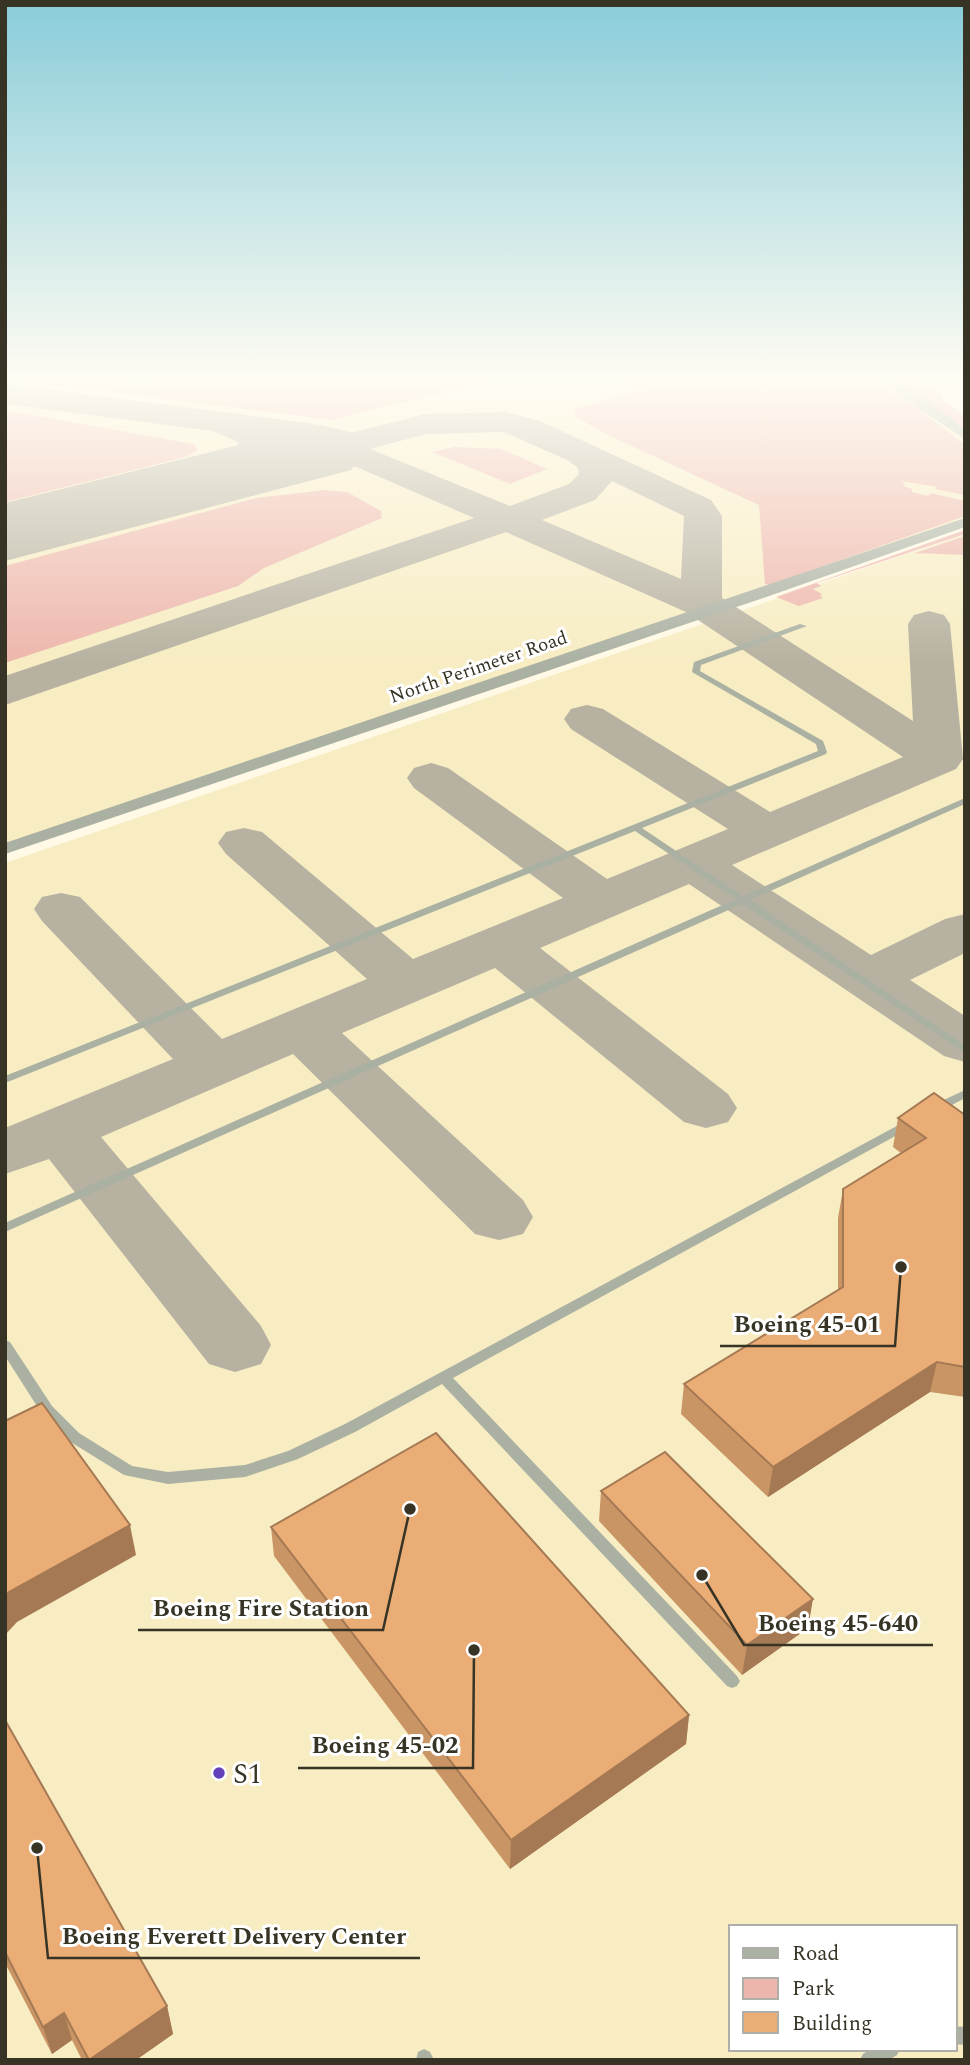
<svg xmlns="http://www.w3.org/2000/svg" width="970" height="2065" viewBox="0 0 970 2065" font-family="Spectral,serif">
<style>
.built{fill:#f7ecc2;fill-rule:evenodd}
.green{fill:#edb6ac}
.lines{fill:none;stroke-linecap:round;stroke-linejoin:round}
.taxiway{fill:#b6b1a0;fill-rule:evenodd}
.runway{fill:#b6b1a0;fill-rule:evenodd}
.lane{fill:#aab1a3;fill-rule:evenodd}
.street{fill:#aab1a3;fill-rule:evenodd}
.highway{fill:#535f43;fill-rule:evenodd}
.wall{fill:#ca9565}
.shaded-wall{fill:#a47953}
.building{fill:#ebad76;stroke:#a47953;stroke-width:2}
.poi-dot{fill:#6441ba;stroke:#fff;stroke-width:2.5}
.labels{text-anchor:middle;stroke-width:6;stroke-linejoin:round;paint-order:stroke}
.far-street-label{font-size:19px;fill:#373426;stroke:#fff}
.near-poi-label{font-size:28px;fill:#373426;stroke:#fff;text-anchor:start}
.leader{fill:none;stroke:#373426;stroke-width:2.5}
.callout-dot{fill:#373426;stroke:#fff;stroke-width:2.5}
.callout-label{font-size:24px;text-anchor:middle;font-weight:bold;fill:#373426;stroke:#fff;stroke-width:6;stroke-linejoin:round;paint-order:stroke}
</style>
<rect width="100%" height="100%" fill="#fff9e5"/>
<path class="built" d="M5,376H876L915,398L965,435V519L5,845Z
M965,534V2060H5V863ZM730,1927H954V2049H730Z"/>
<path class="green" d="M5,376L93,378V381L148,385L192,376H521L484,382L332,420L5,379Z
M617,376H845L834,380L840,382L857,376H865L919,409L965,445V495L935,489L937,487L901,481L905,484L904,486L912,489V492L928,496L931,493L965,501V516L770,585L765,584L759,505L610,436L574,416V409L642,389L615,377Z
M881,376H906L942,394L940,397L965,416V430Z
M5,410L177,441L193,444L198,450L185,457L5,502Z
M454,447L501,449L547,469L510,484L432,452Z
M326,490L347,492L381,511L382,518L264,568L238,586L5,663V566L256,498Z
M965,530V534L817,583L821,586L813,589L822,594L820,596L823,598L799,606L776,597Z
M965,536V555L915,553L821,585Z"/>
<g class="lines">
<path class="taxiway" d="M5,384L308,423L333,430L338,436L426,414L505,412L540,421L711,500L722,516V598L913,721L908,624L914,615L929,611L944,615L950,624L963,759L956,769L732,865L871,955L945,919L965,914V953L910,980L965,1016V1062L944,1056L689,884L540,948L728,1094L737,1108L728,1122L706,1128L684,1122L495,968L342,1033L523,1200L533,1217L523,1234L499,1240L475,1234L293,1054L101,1137L261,1326L271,1345L261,1364L235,1372L209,1364L49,1159L5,1174V1128L173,1059L42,921L34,909L42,897L61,893L80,897L222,1039L367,979L226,854L218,843L226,832L244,828L262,832L413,959L563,898L414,788L407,778L414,768L431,763L448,768L607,879L728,829L571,729L564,719L571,709L587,705L603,709L770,812L903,757L686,612L506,532L5,705V676L474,518L359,468L338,462L308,458L302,451L307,444L271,439L275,446C262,470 228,493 200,486L195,478L200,470L238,448V442L213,431L5,404ZM504,432L569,461L578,468L579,474L569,484L510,506L370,449L426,434ZM612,481L684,516L681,579L542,520L595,500Z"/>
<path class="runway" d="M320,425L351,432L364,451L351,470L5,561V503Z"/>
<path class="lane" d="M800,624L807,626L701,665L700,671L823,741L827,752L826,754L642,828L743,896L965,798V804L750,900L965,1045V1053L742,904L5,1232V1223L736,899L635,831L5,1083V1076L818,751L816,744L692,672L694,662Z
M965,1090V1098L939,1112H931L929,1109L931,1106Z
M906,1121L910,1122L912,1125L910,1128L453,1378L737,1676L740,1681L737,1686L732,1688L727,1686L442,1384L355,1432L298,1459L245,1477L168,1484L124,1475L69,1441L42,1414L5,1356V1340L10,1342L52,1406L79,1433L132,1466L168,1472L245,1465L288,1451L345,1424Z
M954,2026L965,2027V2045L954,2044Z
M424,2049L430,2052L434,2060H416L418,2052Z
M871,2049H900L897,2055L889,2060H860L863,2054Z"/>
<path class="street" d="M870,376C901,375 940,411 965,429V439Z
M965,518V527L772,595L5,854V843Z"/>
<path class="highway" d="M946,376L965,377V384L948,378Z"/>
</g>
<path class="wall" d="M965,1115V1397L930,1392L768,1497L681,1414L684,1384L838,1290V1218L843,1189L901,1153L893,1147L898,1118Z
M601,1491L808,1628L742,1675L599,1521Z
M271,1527L689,1715L686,1744L510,1869L274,1556Z
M5,1720L167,2006L173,2034L136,2060H82L72,2040L52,2054L5,1963Z"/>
<path class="shaded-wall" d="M937,1362L930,1392L768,1497L773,1467Z
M130,1525L136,1555L17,1622L5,1635V1597L9,1592Z
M813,1599L808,1628L742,1675L747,1645Z
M689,1715L686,1744L510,1869L511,1840Z
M167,2006L173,2034L136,2060H89Z
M64,2013L72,2040L52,2054L43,2027Z"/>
<path class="building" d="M934,1093L965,1115V1367L937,1362L773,1467L684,1384L843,1287V1189L926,1138L898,1118Z
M42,1403L130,1525L9,1592L5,1597V1421Z
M436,1433L689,1715L511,1840L271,1527Z
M665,1452L813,1599L747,1645L601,1491Z
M5,1720L167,2006L89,2060L64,2013L43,2027L5,1952Z"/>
<linearGradient id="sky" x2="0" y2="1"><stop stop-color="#89ccd9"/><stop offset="0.57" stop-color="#fffcf3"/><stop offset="1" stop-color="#fffcf3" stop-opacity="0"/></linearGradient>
<rect width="970" height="665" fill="url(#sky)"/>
<circle class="poi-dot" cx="219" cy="1773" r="7"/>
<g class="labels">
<g class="far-street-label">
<text transform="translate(478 666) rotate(-19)" y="7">North Perimeter Road</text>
</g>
<g class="near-poi-label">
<text x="233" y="1783">S1</text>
</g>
</g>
<path class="leader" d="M901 1267L895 1346H720M410 1509L383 1630H138M702 1575L744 1645H933M474 1650L473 1768H298M37 1848L48 1958H420"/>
<g class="callout-dot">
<circle cx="901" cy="1267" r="7"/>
<circle cx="410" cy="1509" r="7"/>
<circle cx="702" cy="1575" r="7"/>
<circle cx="474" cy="1650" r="7"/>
<circle cx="37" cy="1848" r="7"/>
</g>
<g class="callout-label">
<text x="807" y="1332">Boeing 45-01</text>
<text x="261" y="1616">Boeing Fire Station</text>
<text x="838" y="1631">Boeing 45-640</text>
<text x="385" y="1753">Boeing 45-02</text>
<text x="234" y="1944">Boeing Everett Delivery Center</text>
</g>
<rect width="970" height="2065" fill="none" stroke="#373426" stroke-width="14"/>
<rect x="729" y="1925" width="228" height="126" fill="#ffffff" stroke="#afaea8" stroke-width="2"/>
<rect x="743" y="1948" width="35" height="10" fill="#aab1a3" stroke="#afaea8" stroke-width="2"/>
<text x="792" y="1960" font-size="21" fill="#373426">Road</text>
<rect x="743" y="1978" width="35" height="21" fill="#edb6ac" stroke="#afaea8" stroke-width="2"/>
<text x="792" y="1995" font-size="21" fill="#373426">Park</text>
<rect x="743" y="2012" width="35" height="21" fill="#ebad76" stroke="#afaea8" stroke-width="2"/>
<text x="792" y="2030" font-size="21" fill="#373426">Building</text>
</svg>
